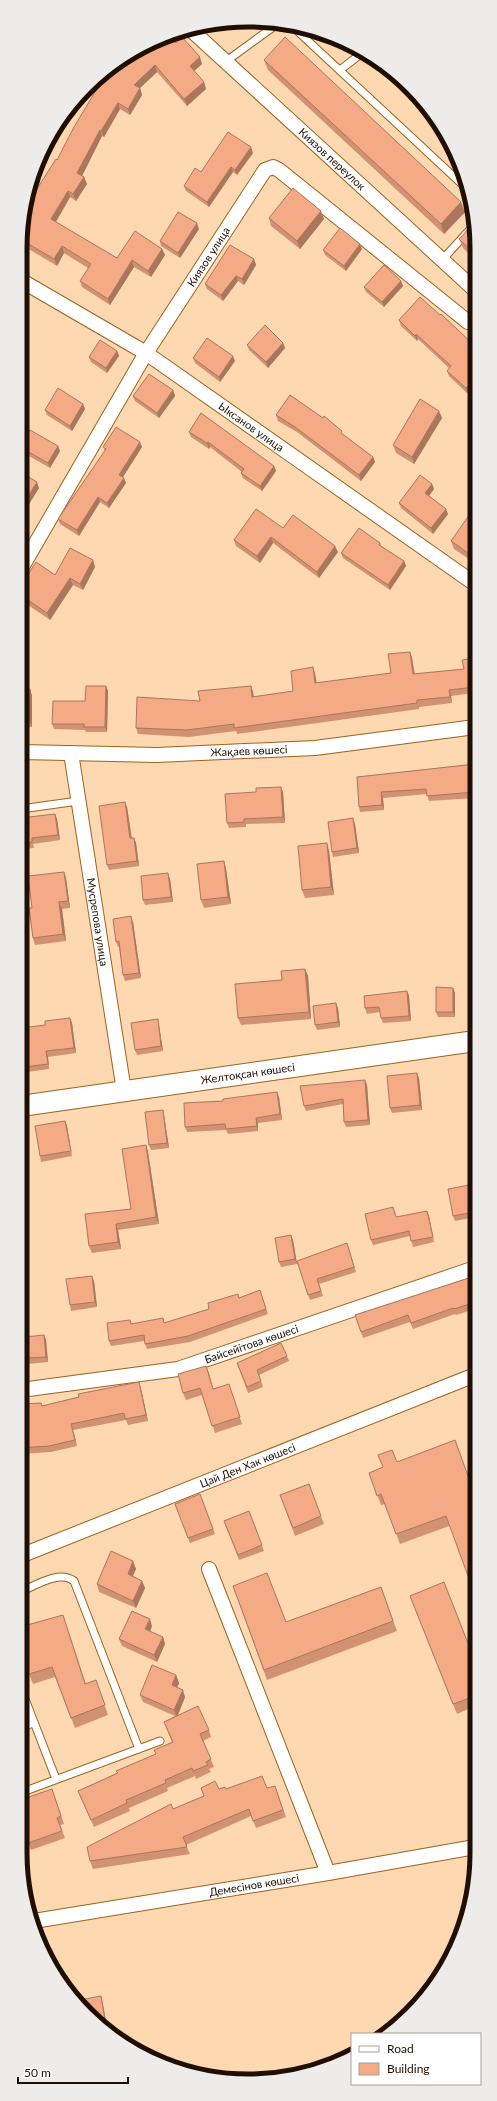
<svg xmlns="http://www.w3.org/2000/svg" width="497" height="2101" viewBox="0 0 497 2101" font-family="Lato,sans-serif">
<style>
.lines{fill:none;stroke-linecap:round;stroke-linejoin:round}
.lane-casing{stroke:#9b631b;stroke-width:9}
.street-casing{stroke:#9b631b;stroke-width:16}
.secondary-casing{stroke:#9b631b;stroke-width:22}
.lane{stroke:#fff;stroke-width:7}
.street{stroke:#fff;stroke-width:14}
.secondary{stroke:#fff;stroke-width:20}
.wall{fill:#d19272}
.shaded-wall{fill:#aa775d}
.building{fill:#f3aa85;stroke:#aa775d}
.labels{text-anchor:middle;stroke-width:3;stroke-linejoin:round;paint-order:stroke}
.street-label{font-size:11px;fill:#200f00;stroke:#fff}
.rim{fill:none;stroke:#200f00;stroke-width:5}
</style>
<rect width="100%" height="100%" fill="#fed8b1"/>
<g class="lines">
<g class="lane-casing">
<path id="lane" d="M292,26L465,187
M225,62L280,22
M340,70L362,53
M442,260L475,224
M21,809L78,801
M20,1592C36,1585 59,1570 74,1581L139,1749
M20,1686L56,1779
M20,1729L34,1722
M20,1793L160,1741"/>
</g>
<g class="street-casing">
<g id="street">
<path id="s1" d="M189,28L475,290"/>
<path id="s2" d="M22,281L146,353L475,584"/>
<path id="s3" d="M22,567L146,353L265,170L273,167L279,170L468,322"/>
<path id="s4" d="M21,752L157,755L315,748L475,727"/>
<path id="s5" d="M71,753L124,1091"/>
<path id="s6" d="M21,1390L178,1369L475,1268"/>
<path id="s7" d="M20,1556L475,1375"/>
<path d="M209,1569L328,1873"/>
<path id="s8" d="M34,1921L328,1873L475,1847"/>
</g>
</g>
<g class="secondary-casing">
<g id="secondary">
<path id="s9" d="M21,1106L475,1041"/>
</g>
</g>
<use href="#lane" class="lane"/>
<use href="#street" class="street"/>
<use href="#secondary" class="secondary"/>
</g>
<path class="wall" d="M176,43L202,64L194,71L204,82L206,89L187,106L157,72L140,88L142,95L130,115L120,109L104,137L102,136L82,176L84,177L87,184L76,201L70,197L56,222L117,258L162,249L165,255L151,277L134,267L110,305L82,287L80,281L88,268L64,253L57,266L22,245V220L30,207L28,203L57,160Z
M264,60L465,212L444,234L268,70Z
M253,153L237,175L233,172L209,207L186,191L184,186Z
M269,218L324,219L300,249L271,226Z
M475,222V260L463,248L459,239Z
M199,229L180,258L161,246L160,241Z
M362,249L346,271L325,255L323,250Z
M254,259L256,265L244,285L238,281L223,301L207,289L205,284Z
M401,281L403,286L384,307L366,292L364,287Z
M440,315L475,346V384L467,393L449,376L447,371L449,368L418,339L417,341L401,326L399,320Z
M283,343L285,348L268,368L249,350L247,345Z
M117,351L119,356L107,373L91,362L89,357Z
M193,358L235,361L220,382L195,363Z
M173,390L175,396L159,418L135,401L133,396Z
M83,404L85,409L72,431L47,415L45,410Z
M276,415L344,435L373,457L375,462L361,481L297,432L278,421Z
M442,418L414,464L396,453L393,445Z
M189,432L274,466L276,471L262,491L243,478L241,473L242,472L210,447L209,449L191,437Z
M140,442L142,447L123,477L126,483L109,508L100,502L79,536L60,524L58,519L105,451L103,447Z
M22,445L58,446L60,451L50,468L22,452Z
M22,473L39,488L26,509L22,506Z
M432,484L434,489L429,496L448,514L433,534L401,508L399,503Z
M475,513V563L454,549L451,541Z
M283,528L338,552L319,578L273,543L260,563L236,546L234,540Z
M380,543L381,546L404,561L406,566L390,590L343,558L341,553Z
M93,560L95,567L83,590L73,585L50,620L22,601V584L55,575Z
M410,652L412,658L415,674L464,669L475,658V693L451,696L452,703L419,707V709L237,734L236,731L189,737L138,734L136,728L200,701L251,686L253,692L254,697L293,691L313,667L315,674L317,683L391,673Z
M106,686L108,691L107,732H86L85,730L54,729L52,724Z
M21,689H30L32,696V727H21Z
M475,764V798L429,801L427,794L383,798L384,810L360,812L359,807L357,777Z
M283,792L285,823L246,824V827L229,828L227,823Z
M127,807L132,838H134L136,843L139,866L109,870L107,865Z
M55,814L57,819L60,840L33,844L34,848L21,849V818Z
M355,824L359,853L333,857L332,852Z
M327,843L329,851L334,895L305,898L302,890Z
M224,861L226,869L231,904L204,908L201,900Z
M64,872L66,878L70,908L62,909L66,941L35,945L33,938L32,908Z
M170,879L173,902L145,905L143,900Z
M133,922L141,978L125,981L123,975L119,947H118L116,942Z
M305,969L308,976L311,1019L241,1025L238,1018L282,980Z
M453,988L455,993V1017H438L436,1012Z
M407,991L409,996L411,1021L383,1023L381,1018L380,1012L367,1014L365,1008Z
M338,1008L340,1027L317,1030L315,1025Z
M70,1018L72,1023L76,1053L48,1057L49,1069L27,1072L25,1067L45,1025Z
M159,1025L163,1051L137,1055L135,1050Z
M419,1078L422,1110L392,1113L390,1108Z
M365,1080L367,1085L370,1125L346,1127L344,1122L343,1104L306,1111L304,1106Z
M279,1097L282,1120L258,1123V1131L228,1134L226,1130L187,1132L185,1127Z
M163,1110L164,1115L169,1148L151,1150L149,1145Z
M65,1121L67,1126L72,1156L41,1162L40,1156Z
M146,1145L148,1152L159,1224L118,1230L121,1249L92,1253L89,1246L131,1209Z
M475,1184V1217L455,1221L453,1216Z
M395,1212L396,1217L429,1216L434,1242L413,1247L410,1236L373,1245L371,1240Z
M293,1240L297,1264L281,1267L279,1262Z
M349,1248L356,1272L319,1284L323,1296L310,1300L297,1261Z
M475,1276V1309L456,1315L455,1314L413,1329L410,1322L363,1338L355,1315Z
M94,1281L97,1307L71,1311L70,1305Z
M260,1290L268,1314L190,1342L147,1349L144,1341L111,1346L109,1341L131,1324L165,1323L209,1309Z
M44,1335L46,1340L48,1362L28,1364L26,1358Z
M287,1356L289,1361L259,1375L263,1387L248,1393L237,1363Z
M206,1366L213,1389L229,1384L242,1424L215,1433L202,1395L186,1400L183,1393Z
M139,1382L141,1389L148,1421L128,1425L126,1420L73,1430L77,1446L51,1452L20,1454L21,1404L41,1403L42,1406Z
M455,1440L449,1526L400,1544L385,1504L381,1505L369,1473Z
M309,1484L324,1524L295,1536L280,1495Z
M200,1494L215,1534L190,1543L175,1504Z
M249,1511L264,1551L239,1560L224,1521Z
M133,1561L136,1569L133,1576L142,1581L145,1588L136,1608L99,1592L97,1584Z
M233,1586L286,1622L381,1587L397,1631L267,1680Z
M410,1596L475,1661V1712L473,1707L457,1714Z
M63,1615L86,1684L96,1680L108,1715L75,1728L55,1677L33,1684L29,1674Z
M152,1626L150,1631L163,1637L165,1644L157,1662L122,1646L119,1639Z
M176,1675L179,1683L177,1687L185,1697L178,1715L209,1730L211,1737L203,1741L214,1767L209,1769L211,1772L196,1779L195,1776L167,1788L168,1791L129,1808L130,1811L94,1827L78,1791L117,1773L155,1754L172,1742L164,1722L175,1716L143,1702L140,1695Z
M275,1786L286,1817L256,1828L251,1816L186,1845L190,1854L93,1869L90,1861L173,1809L204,1796L201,1788L226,1789L267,1788Z
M52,1789L64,1824L60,1825L65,1838L31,1850L26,1838L20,1840V1800Z"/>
<path class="shaded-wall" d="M200,57L202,64L192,73L190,66Z
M155,65L157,72L140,88L142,95L130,115L128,109L134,85Z
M204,82L206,89L187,106L184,99Z
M118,103L120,109L104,137L101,131Z
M100,130L102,136L80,180L77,173Z
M251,147L253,153L237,175L235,170Z
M231,167L233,172L209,207L207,202Z
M84,177L87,184L76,201L73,194Z
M68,191L70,197L54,225L51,219Z
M461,202L465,212L444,234L441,224Z
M321,211L324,219L300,249L297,241Z
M197,223L199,229L180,258L178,253Z
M360,244L362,249L346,271L344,266Z
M62,246L64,253L57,266L54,259Z
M162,249L165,255L151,277L148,271Z
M254,259L256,265L244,285L242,279Z
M132,260L134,267L110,305L108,299Z
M236,276L238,281L223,301L221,295Z
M401,281L403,286L384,307L382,302Z
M22,283L26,293L22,299Z
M416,334L418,339L417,341L415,336Z
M283,343L285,348L268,368L266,362Z
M117,351L119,356L107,373L106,368Z
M233,356L235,361L220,382L219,377Z
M475,377V384L467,393L466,388Z
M173,390L175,396L159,418L157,413Z
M83,404L85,409L72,431L70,426Z
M439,411L442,418L414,464L412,457Z
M140,442L142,447L121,480L119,475Z
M208,442L210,447L209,449L207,443Z
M58,446L60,451L50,468L48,463Z
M373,457L375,462L361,481L359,475Z
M274,466L276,471L262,491L260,486Z
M124,478L126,483L109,508L107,503Z
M37,482L39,488L26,509L24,503Z
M432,484L434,489L427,498L425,493Z
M98,497L100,502L79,536L77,530Z
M446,509L448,514L433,534L431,528Z
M271,537L273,543L260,563L257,556Z
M335,546L338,552L319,578L317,572Z
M93,560L95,567L83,590L80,584Z
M404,561L406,566L390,590L388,585Z
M70,578L73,585L50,620L47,613Z
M410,652L412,658L415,680L413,674Z
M313,667L315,674L317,689L315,683Z
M106,686L108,691L107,732L105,727Z
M251,686L253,692L254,703L252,697Z
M30,689L32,696V727L29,720Z
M449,690L451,696L452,703L450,697Z
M281,787L283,792L285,823L283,817Z
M381,792L383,798L384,810L382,805Z
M125,802L127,807L132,843L130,838Z
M55,814L57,819L60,840L58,835Z
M353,818L355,824L359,853L357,848Z
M134,838L136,843L139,866L137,861Z
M327,843L329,851L334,895L331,887Z
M224,861L226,869L231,904L228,897Z
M64,872L66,878L70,908L68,901Z
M168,873L170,879L173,902L171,897Z
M59,902L62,909L66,941L63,934Z
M131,916L133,922L141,978L139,973Z
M305,969L308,976L311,1019L309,1012Z
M453,988L455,993V1017L453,1012Z
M407,991L409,996L411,1021L409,1016Z
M336,1003L338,1008L340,1027L338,1022Z
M70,1018L72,1023L76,1053L74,1048Z
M158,1019L159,1025L163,1051L161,1046Z
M46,1051L48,1057L49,1069L48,1064Z
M417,1073L419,1078L422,1110L420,1105Z
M365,1080L367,1085L370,1125L368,1120Z
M277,1092L279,1097L282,1120L280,1114Z
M163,1110L164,1115L169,1148L167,1143Z
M256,1118L258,1123V1131L257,1126Z
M65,1121L67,1126L72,1156Z
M146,1145L148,1152L159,1224L156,1217Z
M427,1211L429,1216L434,1242L433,1237Z
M116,1224L118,1230L121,1249L118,1242Z
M291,1235L293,1240L297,1264L295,1259Z
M92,1276L94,1281L97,1307L95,1302Z
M44,1335L46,1340L48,1362L46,1357Z
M206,1366L209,1373L215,1396L213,1389Z
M139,1382L141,1389L148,1421L146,1415Z
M71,1424L73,1430L77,1446L75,1440Z
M133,1561L136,1569L130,1582L128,1574Z
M142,1581L145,1588L136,1608L133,1601Z
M150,1619L152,1626L148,1637L145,1629Z
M163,1637L165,1644L157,1662L154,1655Z
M176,1675L179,1683L175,1693L172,1685Z
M183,1690L185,1697L177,1717L174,1710Z
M101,1996L102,1999L107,2026H106Z"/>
<path class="building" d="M171,37L176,43L182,37L200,57L190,66L204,82L184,99L155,65L134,85L140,88L128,109L118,103L101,131L100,130L77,173L84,177L73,194L68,191L51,219L117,258L135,231L162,249L148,271L132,260L108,299L80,281L91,264L62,246L54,259L22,240V220L31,204L28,203L56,159L57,160L74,127L110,67Z
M285,37L461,202L441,224L264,60Z
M228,132L251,147L235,170L231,167L207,202L184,186L195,168L201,172Z
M293,188L321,211L297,241L269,218Z
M178,212L197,223L178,253L160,241Z
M475,222V254L459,239Z
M340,228L360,244L344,266L323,250Z
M230,245L254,259L242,279L236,276L221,295L205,284Z
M384,265L401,281L382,302L364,287Z
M420,297L440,315L441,314L475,346V377L466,388L447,371L451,366L416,334L415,336L399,320Z
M265,325L283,343L266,362L247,345Z
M207,338L233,356L219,377L193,358Z
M100,340L117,351L106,368L89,357Z
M149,374L173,390L157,413L133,396Z
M58,388L83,404L70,426L45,410Z
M290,395L323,418L324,416L342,431L341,433L373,457L359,475L295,427L276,415Z
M420,399L439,411L412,457L393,445Z
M201,413L274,466L260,486L241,473L244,469L208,442L207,443L189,432Z
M116,427L140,442L119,475L124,478L107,503L98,497L77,530L58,519L106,449L103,447Z
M30,430L58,446L48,463L22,448V445Z
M22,473L37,482L24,503L22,502Z
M420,475L432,484L425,493L446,509L431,528L399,503Z
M256,509L283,528L293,515L335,546L317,572L271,537L257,556L234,540Z
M472,511L475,513V558L451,541Z
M359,528L380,543L379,545L404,561L388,585L341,553Z
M70,548L93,560L80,584L70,578L47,613L22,596V584L36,562L55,575Z
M410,652L413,674L464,669L462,660L475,658V687L449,690L450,697L417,700V703L234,728V724L187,730L136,728L137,697L200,701L198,691L251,686L252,697L293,691L291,671L313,667L315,683L391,673L388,654Z
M86,686H106L105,727H84V724H52L53,701H85Z
M21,689H30L29,720H21Z
M475,764V792L427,796L426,789L381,792L382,805L359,807L357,777Z
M281,787L283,817L244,819V822L227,823L225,794L256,792V788Z
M125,802L130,838H134L137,861L107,865L99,806Z
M55,814L58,835L32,838V842L21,844V818Z
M353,818L357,848L332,852L328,822Z
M327,843L331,887L302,890L298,846Z
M224,861L228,897L201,900L197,864Z
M64,872L68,901L59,902L63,934L33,938L29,908H32L28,876Z
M168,873L171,897L143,900L141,876Z
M131,916L139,973L123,975L119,941L116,942L113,919Z
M305,969L309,1012L238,1018L235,984L282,980L281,971Z
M436,987L453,988V1012H436Z
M407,991L409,1016L381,1018L379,1007L365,1008L364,996Z
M336,1003L338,1022L315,1025L313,1006Z
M70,1018L74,1048L46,1051L48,1064L25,1067L21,1032V1028L45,1025V1021Z
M158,1019L161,1046L135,1050L131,1023Z
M417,1073L420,1105L390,1108L387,1076Z
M365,1080L368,1120L344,1122L343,1099L304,1106L300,1086Z
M277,1092L280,1114L256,1118L257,1126L226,1129L225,1124L185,1127L184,1103L223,1101V1099Z
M163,1110L167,1143L149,1145L145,1112Z
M65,1121L71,1151L40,1156L35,1126Z
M146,1145L156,1217L116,1224L118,1242L89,1246L85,1214L131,1209L122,1149Z
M475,1184V1212L453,1216L448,1189Z
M393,1207L396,1217L427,1211L433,1237L411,1241L409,1231L371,1240L365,1214Z
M291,1235L295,1259L279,1262L275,1238Z
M347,1243L354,1267L317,1279L321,1291L308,1295L297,1261Z
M92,1276L95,1302L70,1305L66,1279Z
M475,1276V1302L454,1309L453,1308L411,1323L408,1315L361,1332L355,1315Z
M260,1290L266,1309L188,1336L145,1344L144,1335L109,1341L107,1323L130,1320L131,1324L163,1318L164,1323L209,1309L208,1303L238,1294L239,1298Z
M44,1335L46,1357L26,1358L24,1337Z
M281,1343L287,1356L257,1370L261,1381L247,1387L237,1363Z
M206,1366L213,1389L229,1384L240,1417L212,1426L200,1388L183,1393L178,1374Z
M139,1382L146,1415L125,1419L124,1413L71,1424L75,1440L49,1446L20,1448L21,1404L41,1403L42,1406L79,1397L78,1394Z
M455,1440L475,1495V1595L446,1516L396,1534L381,1494L377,1496L369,1473L383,1467L378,1455L392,1450L397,1462Z
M309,1484L321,1516L293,1528L280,1495Z
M200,1494L213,1529L188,1538L175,1504Z
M249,1511L262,1545L238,1555L224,1521Z
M111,1551L133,1561L128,1574L142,1581L133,1601L97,1584Z
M267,1573L286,1622L381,1587L393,1621L264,1670L233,1586Z
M444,1582L475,1661V1711L470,1698L453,1704L410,1596Z
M132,1611L150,1619L145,1629L163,1637L154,1655L119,1639Z
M63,1615L85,1684L96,1680L105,1705L71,1718L52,1667L29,1674L20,1643V1627Z
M152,1665L176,1675L172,1685L183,1690L174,1710L140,1695Z
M198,1706L209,1730L200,1734L211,1759L206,1762L208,1765L193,1771L192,1768L165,1780L166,1783L126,1800L127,1803L91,1820L78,1791L118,1773L116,1771L156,1754L154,1750L173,1742L164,1722Z
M262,1776L267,1788L275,1786L283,1810L253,1821L249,1809L183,1837L187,1847L90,1861L87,1847L171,1804L173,1809L204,1796L201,1788L215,1781L219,1789L225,1787L226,1789Z
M52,1789L61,1816L57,1818L62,1831L28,1843L24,1830L20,1831V1800Z
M101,1996L106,2026L77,2003L75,2001Z"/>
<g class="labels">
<g class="street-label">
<text dy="4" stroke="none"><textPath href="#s1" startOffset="194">Киязов переулок</textPath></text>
<text dy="4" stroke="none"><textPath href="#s3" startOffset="362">Киязов улица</textPath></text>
<text dy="4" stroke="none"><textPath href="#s2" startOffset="272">Ыксанов улица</textPath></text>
<text dy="4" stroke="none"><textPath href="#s4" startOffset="228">Жақаев көшесі</textPath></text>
<text dy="4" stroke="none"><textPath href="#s5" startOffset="171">Мусрепова улица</textPath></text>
<text dy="4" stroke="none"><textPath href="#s9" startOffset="229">Желтоқсан көшесі</textPath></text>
<text dy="4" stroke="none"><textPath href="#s6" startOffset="236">Байсейітова көшесі</textPath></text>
<text dy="4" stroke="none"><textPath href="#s7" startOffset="245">Цай Ден Хак көшесі</textPath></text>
<text dy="4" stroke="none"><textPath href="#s8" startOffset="223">Демесінов көшесі</textPath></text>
</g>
</g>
<path d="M0 0H497V2101H0ZM248 27H249A221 221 0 0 1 470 248V1853A221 221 0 0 1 249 2074H248A221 221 0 0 1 27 1853V248A221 221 0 0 1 248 27Z" fill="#edeceb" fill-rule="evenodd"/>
<path class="rim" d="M248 27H249A221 221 0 0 1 470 248V1853A221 221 0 0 1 249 2074H248A221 221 0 0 1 27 1853V248A221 221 0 0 1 248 27Z"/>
<rect x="351" y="2033" width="130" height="52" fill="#ffffff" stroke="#a69f99"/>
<rect x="359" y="2046" width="20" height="6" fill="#ffffff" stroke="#a69f99"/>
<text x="387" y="2053" font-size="12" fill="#200f00">Road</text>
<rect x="359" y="2063" width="20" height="12" fill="#f3aa85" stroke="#a69f99"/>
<text x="387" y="2073" font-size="12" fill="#200f00">Building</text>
<path d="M18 2077v6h110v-6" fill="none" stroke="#200f00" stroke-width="2"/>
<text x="24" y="2077" font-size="12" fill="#200f00" stroke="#ffffff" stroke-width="3" paint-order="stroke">50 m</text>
</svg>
